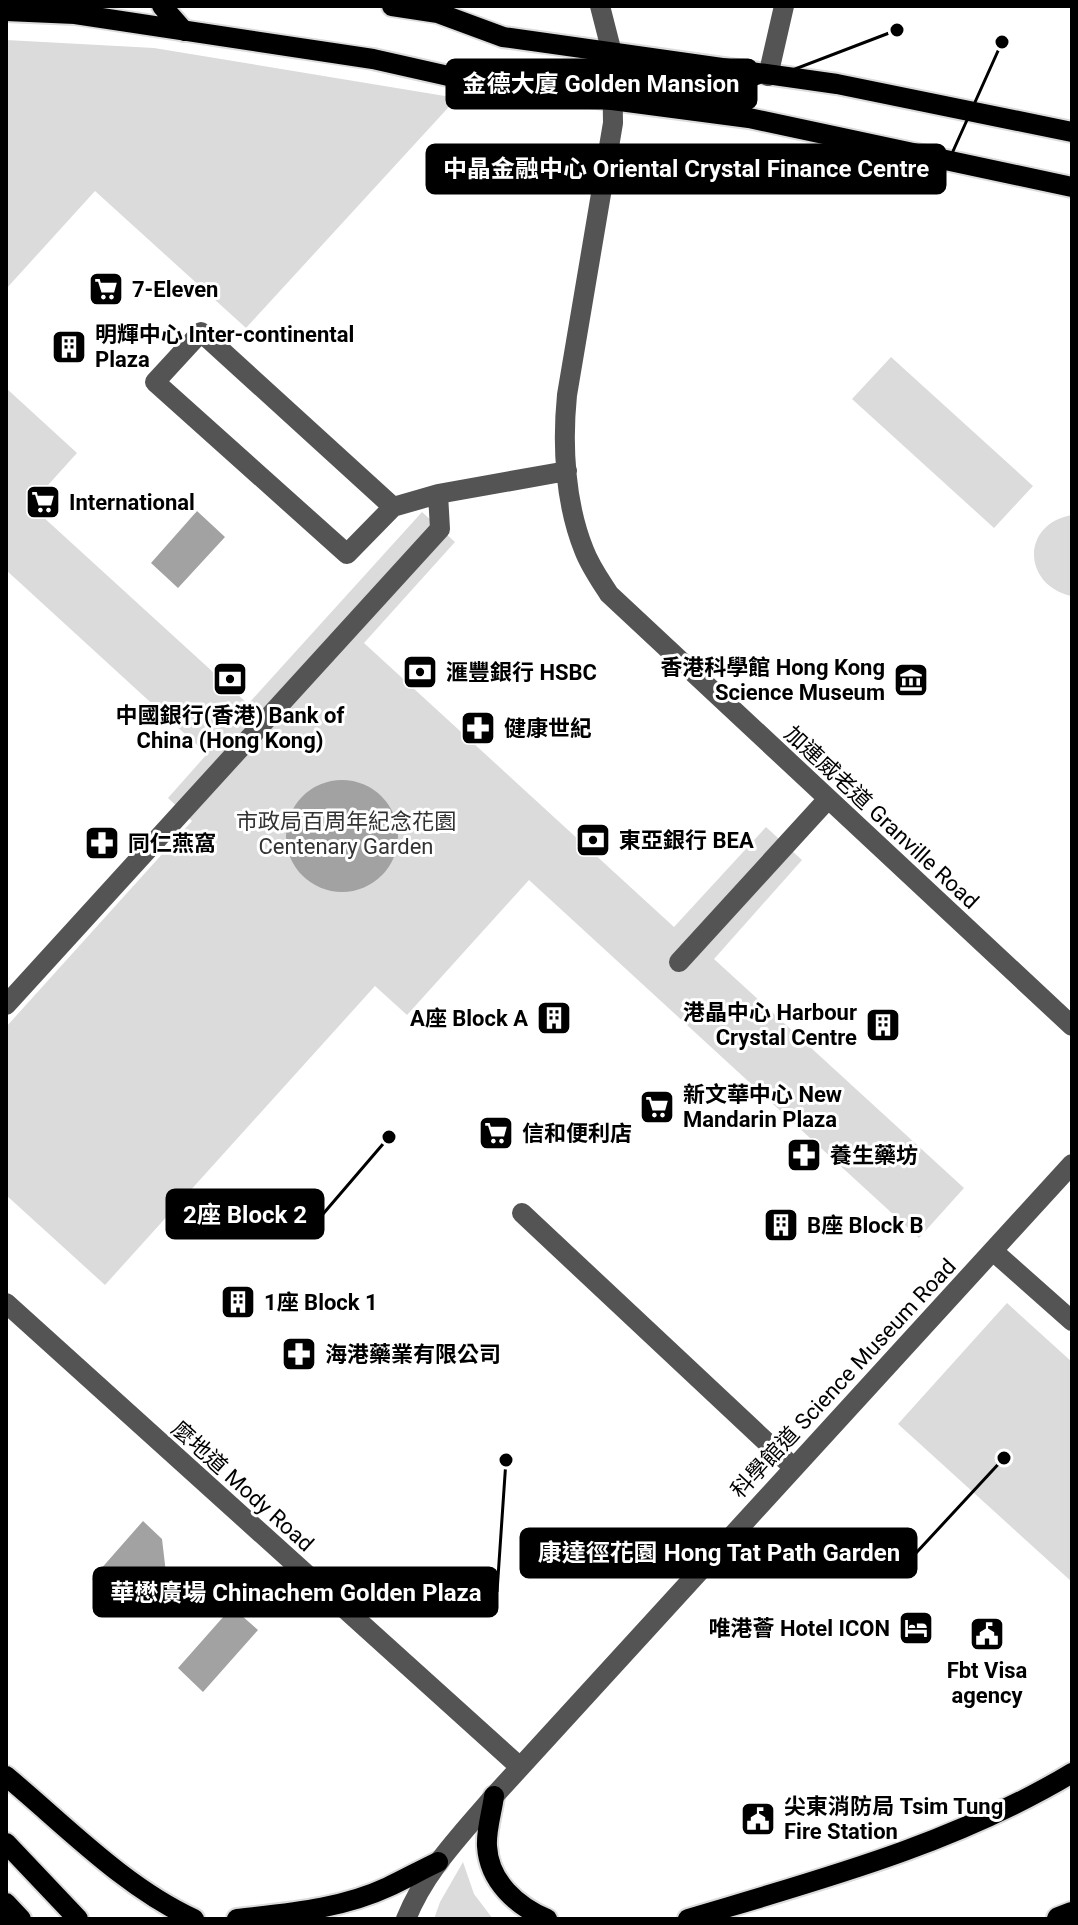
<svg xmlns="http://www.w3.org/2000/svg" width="1078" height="1925" viewBox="0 0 1078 1925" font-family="Roboto,'Noto Sans TC',sans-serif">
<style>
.green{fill:#dbdbdb}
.water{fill:#a2a2a2}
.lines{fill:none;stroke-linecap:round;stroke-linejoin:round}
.major-casing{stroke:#dbdbdb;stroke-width:24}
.highway-casing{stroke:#dbdbdb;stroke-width:28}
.minor{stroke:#545454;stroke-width:20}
.major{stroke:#000;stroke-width:20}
.highway{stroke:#000;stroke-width:24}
.labels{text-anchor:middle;stroke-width:6;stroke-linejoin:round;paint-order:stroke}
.poi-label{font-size:22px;font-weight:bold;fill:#000;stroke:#fff;text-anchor:start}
.street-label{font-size:22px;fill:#000;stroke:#fff}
.park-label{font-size:22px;fill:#323232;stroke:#fff}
.leader{fill:none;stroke:#000;stroke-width:3}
.callout-dot{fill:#000;stroke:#fff;stroke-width:3}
.callout{fill:#000;stroke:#000;stroke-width:3}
.callout-label{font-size:24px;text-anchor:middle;font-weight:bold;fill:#fff}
</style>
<rect width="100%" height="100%" fill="#fff"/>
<path class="green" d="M6,40L154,48L457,98L246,328L95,191L6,289Z
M891,357L1033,486L994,528L852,399Z
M6,388L77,453L30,505L248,704L422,512L455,542L364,643L674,927L766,827L802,860L714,959L964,1188L919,1238L529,880L407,1015L375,986L105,1285L6,1195V1027L192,821L168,798L207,754L6,570Z
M1072,515V596H1071C1022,584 1021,524 1072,515Z
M1007,1303L1072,1362V1582L898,1424Z
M463,1862L474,1894L493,1919H434L440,1902Z"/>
<path class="water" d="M197,511L225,537L178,588L151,563Z
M286 836a56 56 0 1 1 112 0a56 56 0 1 1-112 0Z
M143,1521L162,1539L168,1590L112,1596L92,1579Z
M232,1607L258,1630L203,1692L178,1668Z"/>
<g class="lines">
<g class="major-casing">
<path id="major" d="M162,6L184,31
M392,6L438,13L503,37L837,84L1072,132
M6,11L75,14L373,59L475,82L749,118L1072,187
M6,1776C65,1825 124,1887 194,1919
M494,1796C492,1812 486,1830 487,1846C489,1882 517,1906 547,1919
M6,1843L78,1919
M6,1903L21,1919
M237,1919C288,1913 341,1909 388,1887C405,1879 421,1870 438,1862
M688,1919C819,1880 954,1844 1072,1773"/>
</g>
<g class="highway-casing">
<path id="highway" d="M1059,1919L1072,1914"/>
</g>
<path class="minor" d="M600,6L612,53L613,123L567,395C562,445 565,503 584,550C590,566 600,580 609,594L1072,1026
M768,76L784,6
M393,507L201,332L155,382L347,554L393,507L438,494L567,471
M679,962L827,800
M6,1005L440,529L438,494
M522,1213L793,1467
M993,1251L1072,1321
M6,1303L520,1767
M406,1919C425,1871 461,1835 494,1796L1072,1164"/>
<use href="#major" class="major"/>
<use href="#highway" class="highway"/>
</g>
<defs>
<g id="supermarket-square" transform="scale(1.8)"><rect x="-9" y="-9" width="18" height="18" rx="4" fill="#000" stroke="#fff"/><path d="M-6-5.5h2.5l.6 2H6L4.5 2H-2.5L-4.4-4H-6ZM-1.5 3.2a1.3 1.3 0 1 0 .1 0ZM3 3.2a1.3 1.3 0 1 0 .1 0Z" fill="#fff"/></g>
<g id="building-square" transform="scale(1.8)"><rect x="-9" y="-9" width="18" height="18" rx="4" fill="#000" stroke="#fff"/><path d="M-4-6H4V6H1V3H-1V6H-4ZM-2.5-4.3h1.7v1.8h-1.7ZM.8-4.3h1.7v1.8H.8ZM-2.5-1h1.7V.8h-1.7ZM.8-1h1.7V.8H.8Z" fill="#fff"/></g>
<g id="bank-square" transform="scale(1.8)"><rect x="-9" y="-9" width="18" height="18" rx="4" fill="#000" stroke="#fff"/><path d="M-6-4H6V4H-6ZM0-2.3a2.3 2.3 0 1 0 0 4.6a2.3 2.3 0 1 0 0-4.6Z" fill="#fff"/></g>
<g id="museum-square" transform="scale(1.8)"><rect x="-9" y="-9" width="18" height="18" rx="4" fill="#000" stroke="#fff"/><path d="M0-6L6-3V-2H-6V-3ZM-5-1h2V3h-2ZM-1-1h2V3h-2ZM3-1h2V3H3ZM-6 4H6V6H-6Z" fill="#fff"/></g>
<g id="pharmacy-square" transform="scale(1.8)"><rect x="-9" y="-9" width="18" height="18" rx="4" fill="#000" stroke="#fff"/><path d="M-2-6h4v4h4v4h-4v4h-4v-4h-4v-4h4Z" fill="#fff"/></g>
<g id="hotel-square" transform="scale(1.8)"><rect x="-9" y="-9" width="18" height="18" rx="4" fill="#000" stroke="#fff"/><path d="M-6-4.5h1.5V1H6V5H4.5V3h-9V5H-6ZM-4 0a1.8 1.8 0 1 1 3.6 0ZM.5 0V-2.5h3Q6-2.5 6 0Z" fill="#fff"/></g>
<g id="civic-square" transform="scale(1.8)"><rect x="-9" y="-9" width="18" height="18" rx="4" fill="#000" stroke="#fff"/><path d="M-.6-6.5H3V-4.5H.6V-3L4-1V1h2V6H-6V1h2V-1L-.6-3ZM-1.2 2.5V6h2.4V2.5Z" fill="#fff"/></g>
</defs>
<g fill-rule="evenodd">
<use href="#supermarket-square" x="106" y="289"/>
<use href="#building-square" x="69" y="347"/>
<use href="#supermarket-square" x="43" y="502"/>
<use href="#bank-square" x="420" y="672"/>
<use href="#bank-square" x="230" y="679"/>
<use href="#museum-square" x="911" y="680"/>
<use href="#pharmacy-square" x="478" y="728"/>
<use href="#bank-square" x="593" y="840"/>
<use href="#pharmacy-square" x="102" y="843"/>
<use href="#building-square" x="554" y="1018"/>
<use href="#building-square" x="883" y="1025"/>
<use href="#supermarket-square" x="657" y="1107"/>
<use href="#supermarket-square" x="496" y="1133"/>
<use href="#pharmacy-square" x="804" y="1155"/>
<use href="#building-square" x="781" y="1225"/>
<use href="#building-square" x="238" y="1302"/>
<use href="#pharmacy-square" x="299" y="1354"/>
<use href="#hotel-square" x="916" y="1628"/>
<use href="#civic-square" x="987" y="1634"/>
<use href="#civic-square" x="758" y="1819"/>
</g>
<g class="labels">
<g class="poi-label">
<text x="132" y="297">7-Eleven</text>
<text x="95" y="342">明輝中心 Inter-continental<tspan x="95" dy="25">Plaza</tspan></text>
<text x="69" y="510">International</text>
<text x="885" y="675" text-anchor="end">香港科學館 Hong Kong<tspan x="885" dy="25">Science Museum</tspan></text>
<text x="446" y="680">滙豐銀行 HSBC</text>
<text x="230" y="723" text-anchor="middle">中國銀行(香港) Bank of<tspan x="230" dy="25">China (Hong Kong)</tspan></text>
<text x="504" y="736">健康世紀</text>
<text x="619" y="848">東亞銀行 BEA</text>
<text x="128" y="851">同仁燕窩</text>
<text x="857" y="1020" text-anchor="end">港晶中心 Harbour<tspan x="857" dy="25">Crystal Centre</tspan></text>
<text x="528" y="1026" text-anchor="end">A座 Block A</text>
<text x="683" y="1102">新文華中心 New<tspan x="683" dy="25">Mandarin Plaza</tspan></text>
<text x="522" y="1141">信和便利店</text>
<text x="830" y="1163">養生藥坊</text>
<text x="807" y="1233">B座 Block B</text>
<text x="264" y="1310">1座 Block 1</text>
<text x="325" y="1362">海港藥業有限公司</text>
<text x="890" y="1636" text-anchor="end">唯港薈 Hotel ICON</text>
<text x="987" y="1678" text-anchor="middle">Fbt Visa<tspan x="987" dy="25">agency</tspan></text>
<text x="784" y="1814">尖東消防局 Tsim Tung<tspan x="784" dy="25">Fire Station</tspan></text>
</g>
<g class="street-label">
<text transform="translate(882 817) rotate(43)" y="8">加連威老道 Granville Road</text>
<text transform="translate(843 1378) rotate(-47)" y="8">科學館道 Science Museum Road</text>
<text transform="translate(243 1486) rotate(42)" y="8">麼地道 Mody Road</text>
</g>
<g class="park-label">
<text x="346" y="829">市政局百周年紀念花園<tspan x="346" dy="25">Centenary Garden</tspan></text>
</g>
</g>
<path class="leader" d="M897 30L756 84M1002 42L945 169M389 1137L323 1214M1004 1458L916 1553M506 1460L497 1592"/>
<g class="callout-dot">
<circle cx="897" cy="30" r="8"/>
<circle cx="1002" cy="42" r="8"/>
<circle cx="389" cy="1137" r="8"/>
<circle cx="1004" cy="1458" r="8"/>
<circle cx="506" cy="1460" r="8"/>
</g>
<g class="callout">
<rect x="447" y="60" width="309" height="48" rx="8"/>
<rect x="427" y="145" width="518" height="48" rx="8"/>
<rect x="167" y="1190" width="156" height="48" rx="8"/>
<rect x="521" y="1529" width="395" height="48" rx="8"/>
<rect x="94" y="1568" width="403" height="48" rx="8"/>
</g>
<g class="callout-label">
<text x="601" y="92">金德大廈 Golden Mansion</text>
<text x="686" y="177">中晶金融中心 Oriental Crystal Finance Centre</text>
<text x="245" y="1223">2座 Block 2</text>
<text x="719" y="1561">康達徑花園 Hong Tat Path Garden</text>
<text x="296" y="1601">華懋廣場 Chinachem Golden Plaza</text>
</g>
<rect width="1078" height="1925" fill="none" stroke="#000000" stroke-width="16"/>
</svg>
